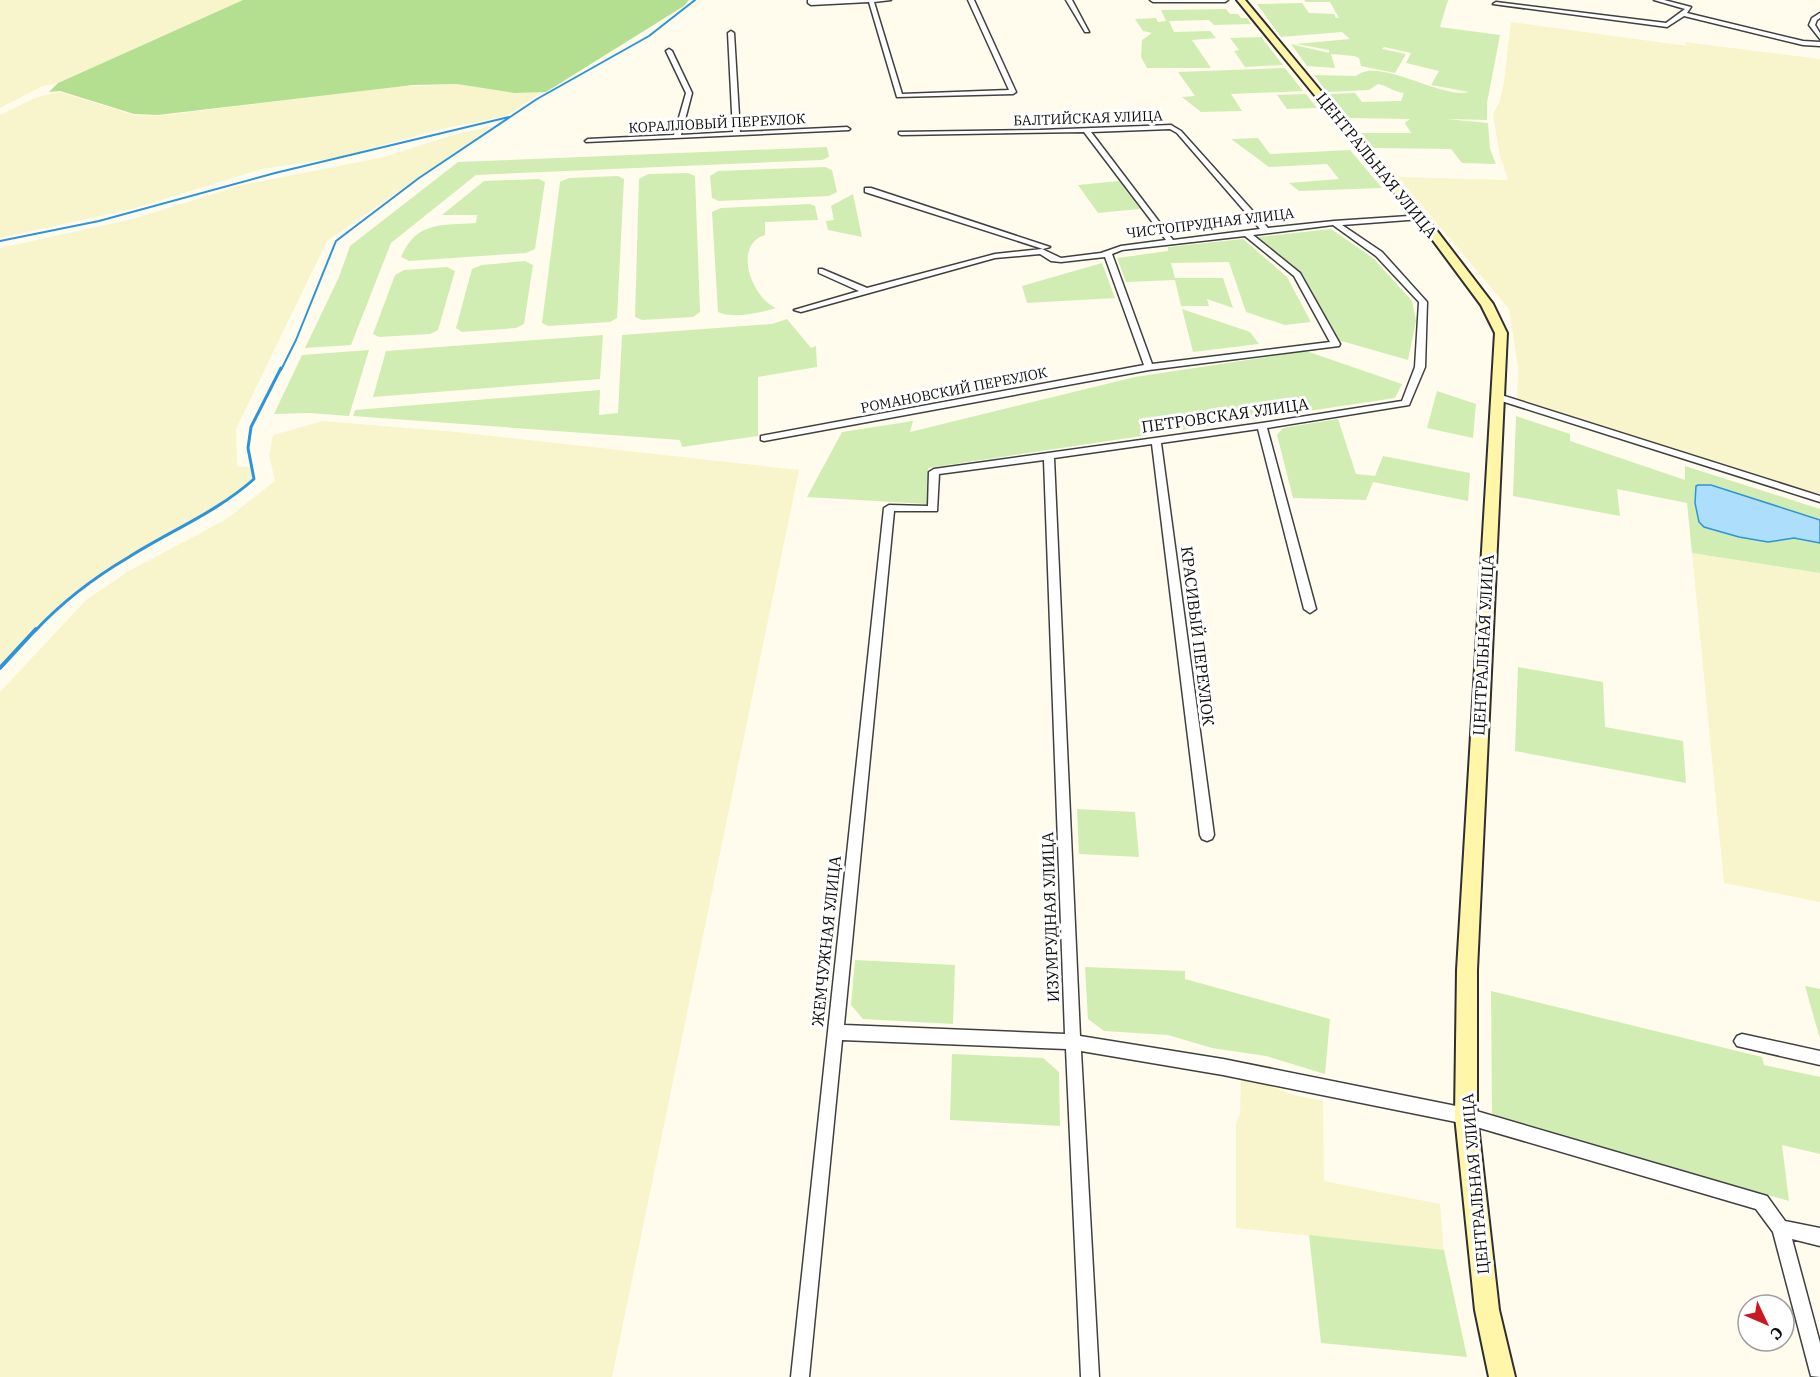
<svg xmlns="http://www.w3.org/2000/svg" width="1820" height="1377" viewBox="0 0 1820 1377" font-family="'IBM Plex Serif',serif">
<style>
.farmland{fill:#f8f4cb}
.green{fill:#d1edb3}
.forest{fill:#b4df91}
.water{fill:#addefc;stroke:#2d94d9;stroke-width:1.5}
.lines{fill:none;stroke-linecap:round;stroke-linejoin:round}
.stream-far2{stroke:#2d94d9;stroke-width:2}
.stream-far1{stroke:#2d94d9;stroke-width:3}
.stream{stroke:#2d94d9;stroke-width:4}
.street-casing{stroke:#404040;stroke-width:3}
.secondary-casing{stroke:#2f2f2f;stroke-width:4}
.street{fill:#fff;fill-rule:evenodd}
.secondary{fill:#fff6a9;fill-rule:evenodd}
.labels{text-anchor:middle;stroke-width:6;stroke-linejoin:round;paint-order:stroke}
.far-street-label{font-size:14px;fill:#0d0d0d;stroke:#fff}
.street-label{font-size:16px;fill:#0d0d0d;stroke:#fff}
</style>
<rect width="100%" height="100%" fill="#fffcee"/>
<path class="farmland" d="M0,0H243L55,84L43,86L0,108Z
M1511,22L1687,46L1685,42L1820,59V497L1517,402L1518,367L1509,309L1398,177L1508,180L1500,156L1493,114L1500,101L1504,82Z
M457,84L514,93L542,92L506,116L436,130L341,157L262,169L132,209L0,238V115L37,97L60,92L134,115L158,116L395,87Z
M495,125L327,241L236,429L237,466L251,467L254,479L244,488L205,514L128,557L55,609L0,668V248L133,219L242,185L384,157L443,138Z
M323,421L456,432L799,470L612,1377H0V692L86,600L129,571L225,520L275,481L269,455L273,435Z
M1692,553L1820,573V902L1724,883Z
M1256,1080L1293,1095L1323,1101L1324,1181L1440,1204L1444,1250L1236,1228V1124L1240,1114L1241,1081Z"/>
<path class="green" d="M1304,0H1448L1440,27L1500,35L1487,103V120L1446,119L1488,123L1490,149L1496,164L1462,163L1451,149L1374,148L1361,133H1411L1405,123L1410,119L1349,118L1329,94L1355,93L1362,102L1401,101L1404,93C1394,92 1388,86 1378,84L1369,90L1327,92L1314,75L1356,76C1378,56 1441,99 1469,92L1431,85L1439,71L1406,63L1411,53L1384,47L1382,49L1406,54L1395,73L1361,66L1359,58L1354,56L1331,54L1335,68L1307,66L1291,44L1329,53V50L1296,44L1350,39L1342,32L1281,37L1257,4L1302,3L1309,13L1334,14L1336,18H1339L1330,2H1306Z
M1226,9L1230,14H1238L1241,18H1247L1251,24L1214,25L1209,20L1169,21L1174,32L1210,31L1216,38L1192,40L1211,68H1147L1141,57L1142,40L1152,33L1143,31L1135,19L1156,18L1158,22L1166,21L1161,10Z
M1261,37L1283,65L1245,67L1234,51L1239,50L1230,38Z
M1285,68L1303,91L1231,94L1242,111L1201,112L1182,97L1195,96L1178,72Z
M1306,94L1317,108L1287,109L1277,95Z
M1258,138L1270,154L1350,150L1382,188L1299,191L1289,183L1339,179L1327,164L1269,167L1231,139Z
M827,147L829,157L822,160L476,175L391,243L351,345L305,348L339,277L350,246L458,162Z
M825,167L832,170L837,192L829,196L719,201L712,198L710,176L718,171Z
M688,173L695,176L700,312L693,317L642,320L635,317L639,179L648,174Z
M618,176L624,179L617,318L610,322L548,326L542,323L560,182L569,178Z
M539,179L545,182L535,249L526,253L409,261L401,257C417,220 442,226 476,223L477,215H442L484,181Z
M1119,181L1140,209L1098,213L1078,185Z
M853,194L862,237L828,230L826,221L834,220L831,206Z
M810,204L815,206L818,220L765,222V235C732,245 752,298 776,308C759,313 734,319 718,312L712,212L721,208Z
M1331,229L1373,258L1412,301L1416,321L1408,360L1338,340L1303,275L1258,237Z
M1243,239L1287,277L1311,322L1285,325L1246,312L1229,262L1171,263L1175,278H1223L1233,308L1207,299L1209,306H1181L1175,280L1126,282L1117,258L1168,251V247Z
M525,261L533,265L524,324L516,328L462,332L456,328L472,269L482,265Z
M1102,263L1115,298L1027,303L1022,286Z
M447,267L455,271L438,330L430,334L379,337L373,334L395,275L404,270Z
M1182,309L1250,332L1259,344L1193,352Z
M787,319L811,348L816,346L817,367L758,377V436L682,447L680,440L353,416L355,410L600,390L599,415L618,413L622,335L772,324Z
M603,335L600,379L373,397L386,351Z
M369,350L349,416L309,413L274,414L302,355Z
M1306,351L1402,384L1395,398L928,468L927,504L807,497L842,432L913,421L910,432L1135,377Z
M1437,391L1476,404L1473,438L1427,428Z
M1516,416L1570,434V441L1685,480V466L1820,509V573L1692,553L1687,503L1617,489L1620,516L1513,496Z
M1338,419L1356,474L1375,476L1383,456L1470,473L1468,501L1373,482L1366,500L1293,498L1277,435L1283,428Z
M1518,667L1603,682L1605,727L1683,741L1686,783L1515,751Z
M1077,809L1135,812L1139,857L1079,854Z
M855,960L955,965L953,1024L863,1019L851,1005Z
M1085,967L1185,971V979L1330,1019L1325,1074L1266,1056L1212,1048L1168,1035L1104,1031L1088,1019Z
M1805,986L1820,989V1039Z
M1491,991L1762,1057L1764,1065L1820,1077V1154L1782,1145L1789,1201L1492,1115Z
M952,1054L1043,1058L1059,1072L1060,1126L950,1120Z
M1309,1235L1444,1250L1467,1357L1321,1343Z"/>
<path class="forest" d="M243,0H689L684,6L546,92L514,93L457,84L413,85L158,115L134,114L60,91L49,92L58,83Z"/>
<path class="water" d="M1698,485H1711L1820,520V543L1794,538L1768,542L1739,537L1704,527L1699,522L1695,503L1696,486Z"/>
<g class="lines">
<path class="stream-far2" d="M0,241L99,221L275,173L509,117
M281,370L296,340L336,241L419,178L537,99L649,36L695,0"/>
<path class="stream-far1" d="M35,631C62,602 95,577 129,557C170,531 217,512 254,479L248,448L251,427L281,368"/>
<path class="stream" d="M0,668L36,629"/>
<g class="street-casing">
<path id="street" d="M808,0H891L874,2L902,94L1009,90L968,0H974L1016,92L1013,94L897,97L869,2L811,5L808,3Z
M1066,0H1072L1089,32H1085Z
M1150,0H1228L1225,2H1153Z
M1654,0H1664L1691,7L1687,13L1803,41L1820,42V46L1803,45L1684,16L1667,27L1493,4L1496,2L1666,23L1685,9Z
M1820,13V18L1817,20L1815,25L1820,33V39L1809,25L1812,18Z
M731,31L734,33L740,132L847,127L850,129L849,130L586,142L585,141L588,139L674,135L686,93L666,51L669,49L672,51L692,93L681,135L733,132L728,33Z
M1171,125L1181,131L1268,228L1334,221L1424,215V219H1421L1342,225L1382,252L1427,302L1425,367L1409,405L1267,428L1316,609L1310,613L1304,609L1258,429L1161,443L1214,835L1212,839L1207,841L1202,839L1200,835L1152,444L1054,458L1080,1036L1223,1059L1466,1108L1767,1196L1785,1221L1820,1228V1246L1792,1239L1820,1343V1377L1811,1376L1773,1232L1756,1209L1466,1124L1223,1075L1081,1051L1099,1377H1081L1066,1049L842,1040L809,1377H791L884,508L889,505L928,506L929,472L934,469L1262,423L1402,401L1415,367L1419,302L1376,256L1333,225L1253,235L1300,273L1340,344L1339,346L1149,370L764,441L761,440V436L1144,365L1105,257L1061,262L1051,261L1040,254L995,258L801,312L794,310L859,291L819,273V269H822L867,288L995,254L1042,249L1061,258L1101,253L1121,246L1166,240L1084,132L901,135L899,134V132L1040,130ZM1170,129L1177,133L1260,229L1173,240L1091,132ZM1245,236L1294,276L1330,342L1152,364L1112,254L1122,250ZM1044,460L1065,1034L844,1025L894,511H937L939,474Z
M865,188H871L1050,247L1043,249L865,192Z
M1498,394L1820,496V502L1495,399V395Z
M1742,1034L1820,1051V1065L1737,1046L1734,1041L1737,1036Z"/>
</g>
<g class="secondary-casing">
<path id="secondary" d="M1237,0H1245L1437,231L1493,304L1507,333L1477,970V1116L1499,1310L1515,1377H1489L1475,1310L1455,1116L1457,970L1495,333L1481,305L1429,235Z"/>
</g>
<use href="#street" class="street"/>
<use href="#secondary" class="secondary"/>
</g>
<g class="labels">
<g class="far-street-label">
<text transform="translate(1088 118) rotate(-2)" y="5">БАЛТИЙСКАЯ УЛИЦА</text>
<text transform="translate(717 123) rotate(-3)" y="5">КОРАЛЛОВЫЙ ПЕРЕУЛОК</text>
<text transform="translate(1210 223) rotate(-7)" y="5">ЧИСТОПРУДНАЯ УЛИЦА</text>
<text transform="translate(954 390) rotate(-11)" y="5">РОМАНОВСКИЙ ПЕРЕУЛОК</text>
</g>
<g class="street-label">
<text transform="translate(1377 165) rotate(51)" y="6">ЦЕНТРАЛЬНАЯ УЛИЦА</text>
<text transform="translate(1225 415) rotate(-8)" y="6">ПЕТРОВСКАЯ УЛИЦА</text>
<text transform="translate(1198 636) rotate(83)" y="6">КРАСИВЫЙ ПЕРЕУЛОК</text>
<text transform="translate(1483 645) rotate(-87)" y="6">ЦЕНТРАЛЬНАЯ УЛИЦА</text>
<text transform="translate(1050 917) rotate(-92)" y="6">ИЗУМРУДНАЯ УЛИЦА</text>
<text transform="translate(826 941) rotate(-84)" y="6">ЖЕМЧУЖНАЯ УЛИЦА</text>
<text transform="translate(1475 1184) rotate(-95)" y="6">ЦЕНТРАЛЬНАЯ УЛИЦА</text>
</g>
</g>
<g transform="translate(1766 1323) rotate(134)"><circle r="28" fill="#ffffff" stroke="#9e9e9e" stroke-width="1.5"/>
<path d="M0-4.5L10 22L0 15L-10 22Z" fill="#ca1920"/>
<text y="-9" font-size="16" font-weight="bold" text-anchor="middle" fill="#0d0d0d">С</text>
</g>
</svg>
